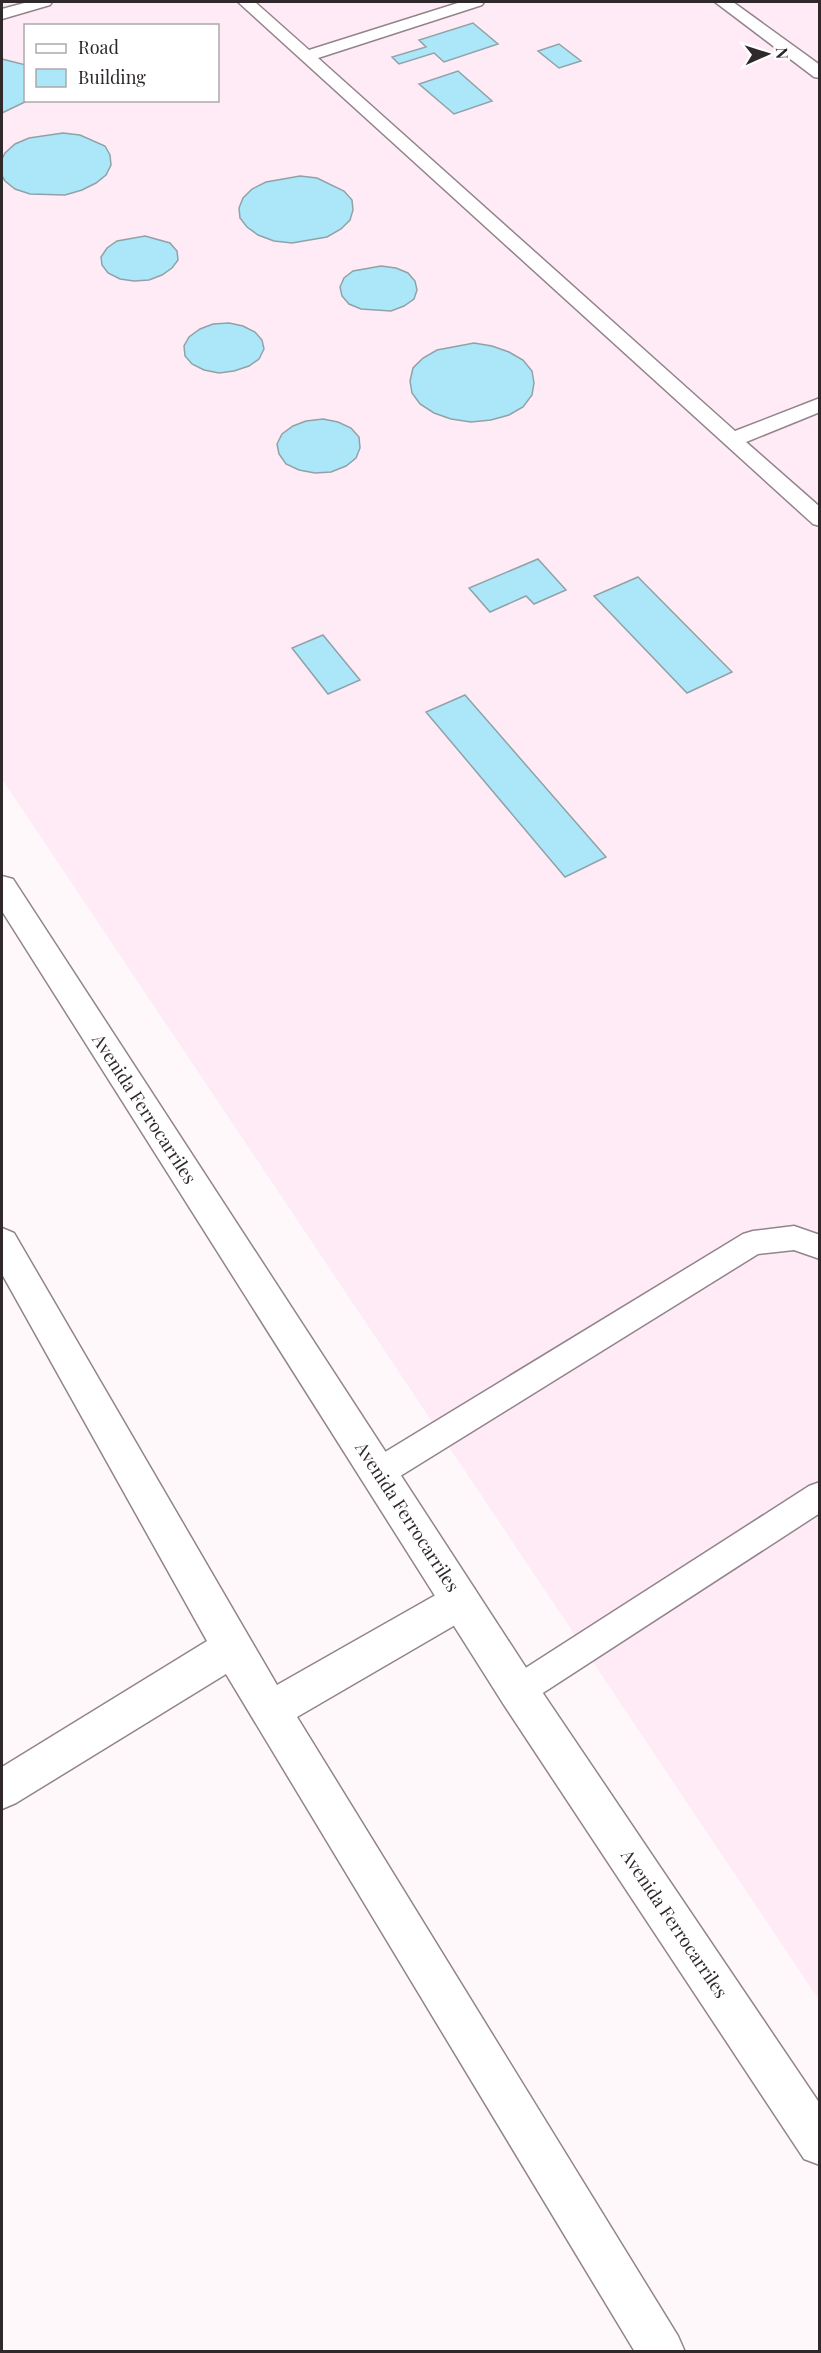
<svg xmlns="http://www.w3.org/2000/svg" width="821" height="2353" viewBox="0 0 821 2353" font-family="'Playfair Display',serif">
<style>
.built{fill:#ffebf6;fill-rule:evenodd}
.building{fill:#abe7f8;stroke:#90a2a7;stroke-width:1.5}
.lines{fill:none;stroke-linecap:round;stroke-linejoin:round}
.service-casing{stroke:#93848c;stroke-width:3}
.minor-casing{stroke:#93848c;stroke-width:3}
.secondary-casing{stroke:#93848c;stroke-width:3}
.service{fill:#fff;fill-rule:evenodd}
.minor{fill:#fff;fill-rule:evenodd}
.secondary{fill:#fff;fill-rule:evenodd}
.labels{text-anchor:middle;stroke-width:5;stroke-linejoin:round;paint-order:stroke}
.street-label{font-size:18px;fill:#2f292c;stroke:#fff}
</style>
<rect width="100%" height="100%" fill="#fef8fb"/>
<path class="built" d="M2,2H819V2000L2,779ZM26,26H218V100H26Z"/>
<path class="building" d="M473,23L498,44L444,62L434,53L399,64L392,57L426,47L419,40Z
M559,44L581,61L559,68L538,51Z
M2,59L26,65V100H29L2,113Z
M458,71L492,101L454,114L419,84Z
M63,133L80,135L105,146L110,155L111,165L106,175L96,183L82,190L65,195L30,194L15,189L5,181L2,176V159L5,153L15,144L29,138Z
M300,176L317,178L344,191L352,200L353,210L350,220L341,229L327,237L292,243L274,241L258,235L247,227L240,218L239,208L243,198L252,189L266,182Z
M145,236L170,243L177,251L178,260L172,268L162,275L149,280L134,281L120,279L108,273L102,265L101,257L107,248L117,241Z
M381,266L396,268L408,273L415,281L417,290L414,299L404,306L391,311L361,309L349,304L342,296L340,287L344,278L353,271Z
M229,323L243,326L255,332L262,340L264,349L259,359L249,366L234,371L219,373L204,370L192,364L185,356L184,346L189,337L200,329L213,324Z
M474,343L492,346L509,352L523,360L532,371L534,383L532,395L523,407L509,415L491,420L471,422L451,419L434,413L420,404L412,393L410,381L413,368L423,358L437,350Z
M323,419L338,422L351,428L359,437L360,448L356,458L346,466L331,472L315,473L299,470L286,464L279,454L277,444L282,434L293,426L306,421Z
M538,559L566,590L534,604L526,596L490,612L469,588Z
M638,577L732,672L687,693L594,596Z
M323,635L360,680L328,694L292,648Z
M465,695L606,857L565,877L426,712Z"/>
<g class="lines">
<g class="service-casing">
<path id="service" d="M28,2H52L50,5L2,19V9Z
M238,2H255L309,50L461,2H484L482,5L318,58L735,431L820,398V412L746,442L820,507V526L813,524Z
M715,2H733L820,65V78L814,77Z
M794,1226L820,1235V1259L794,1250L758,1254L389,1483L378,1487L367,1483L363,1473L367,1463L743,1234L753,1231Z
M820,1482V1513L529,1702L518,1707L507,1702L502,1691L507,1680L809,1486Z"/>
</g>
<g class="minor-casing">
<path id="minor" d="M2,1228L14,1233L277,1685L448,1588L461,1582L474,1588L480,1601L474,1614L297,1717L678,2336L685,2352H635L226,1674L16,1803L2,1809V1767L207,1641L2,1274Z"/>
</g>
<g class="secondary-casing">
<path id="secondary" d="M2,876L13,879L532,1677L820,2104V2165L804,2159L504,1705L2,911Z"/>
</g>
<use href="#service" class="service"/>
<use href="#minor" class="minor"/>
<use href="#secondary" class="secondary"/>
</g>
<g class="labels">
<g class="street-label">
<text transform="translate(144 1109) rotate(57)" y="6">Avenida Ferrocarriles</text>
<text transform="translate(407 1517) rotate(57)" y="6">Avenida Ferrocarriles</text>
<text transform="translate(674 1924) rotate(56)" y="6">Avenida Ferrocarriles</text>
</g>
</g>
<rect width="821" height="2353" fill="none" stroke="#2f292c" stroke-width="6"/>
<rect x="24" y="24" width="195" height="78" fill="#ffffff" stroke="#aca9ab" stroke-width="1.5"/>
<rect x="36" y="44" width="30" height="9" fill="#ffffff" stroke="#aca9ab" stroke-width="1.5"/>
<text x="78" y="54" font-size="18" fill="#2f292c">Road</text>
<rect x="36" y="69" width="30" height="18" fill="#abe7f8" stroke="#aca9ab" stroke-width="1.5"/>
<text x="78" y="84" font-size="18" fill="#2f292c">Building</text>
<g transform="translate(767 54) rotate(87)" stroke="#ffffff" stroke-width="4.5" paint-order="stroke">
<path d="M0-4.5L10 22L0 15L-10 22Z" fill="#2f292c"/>
<text y="-9" font-size="16" font-weight="bold" text-anchor="middle" fill="#2f292c">N</text>
</g>
</svg>
